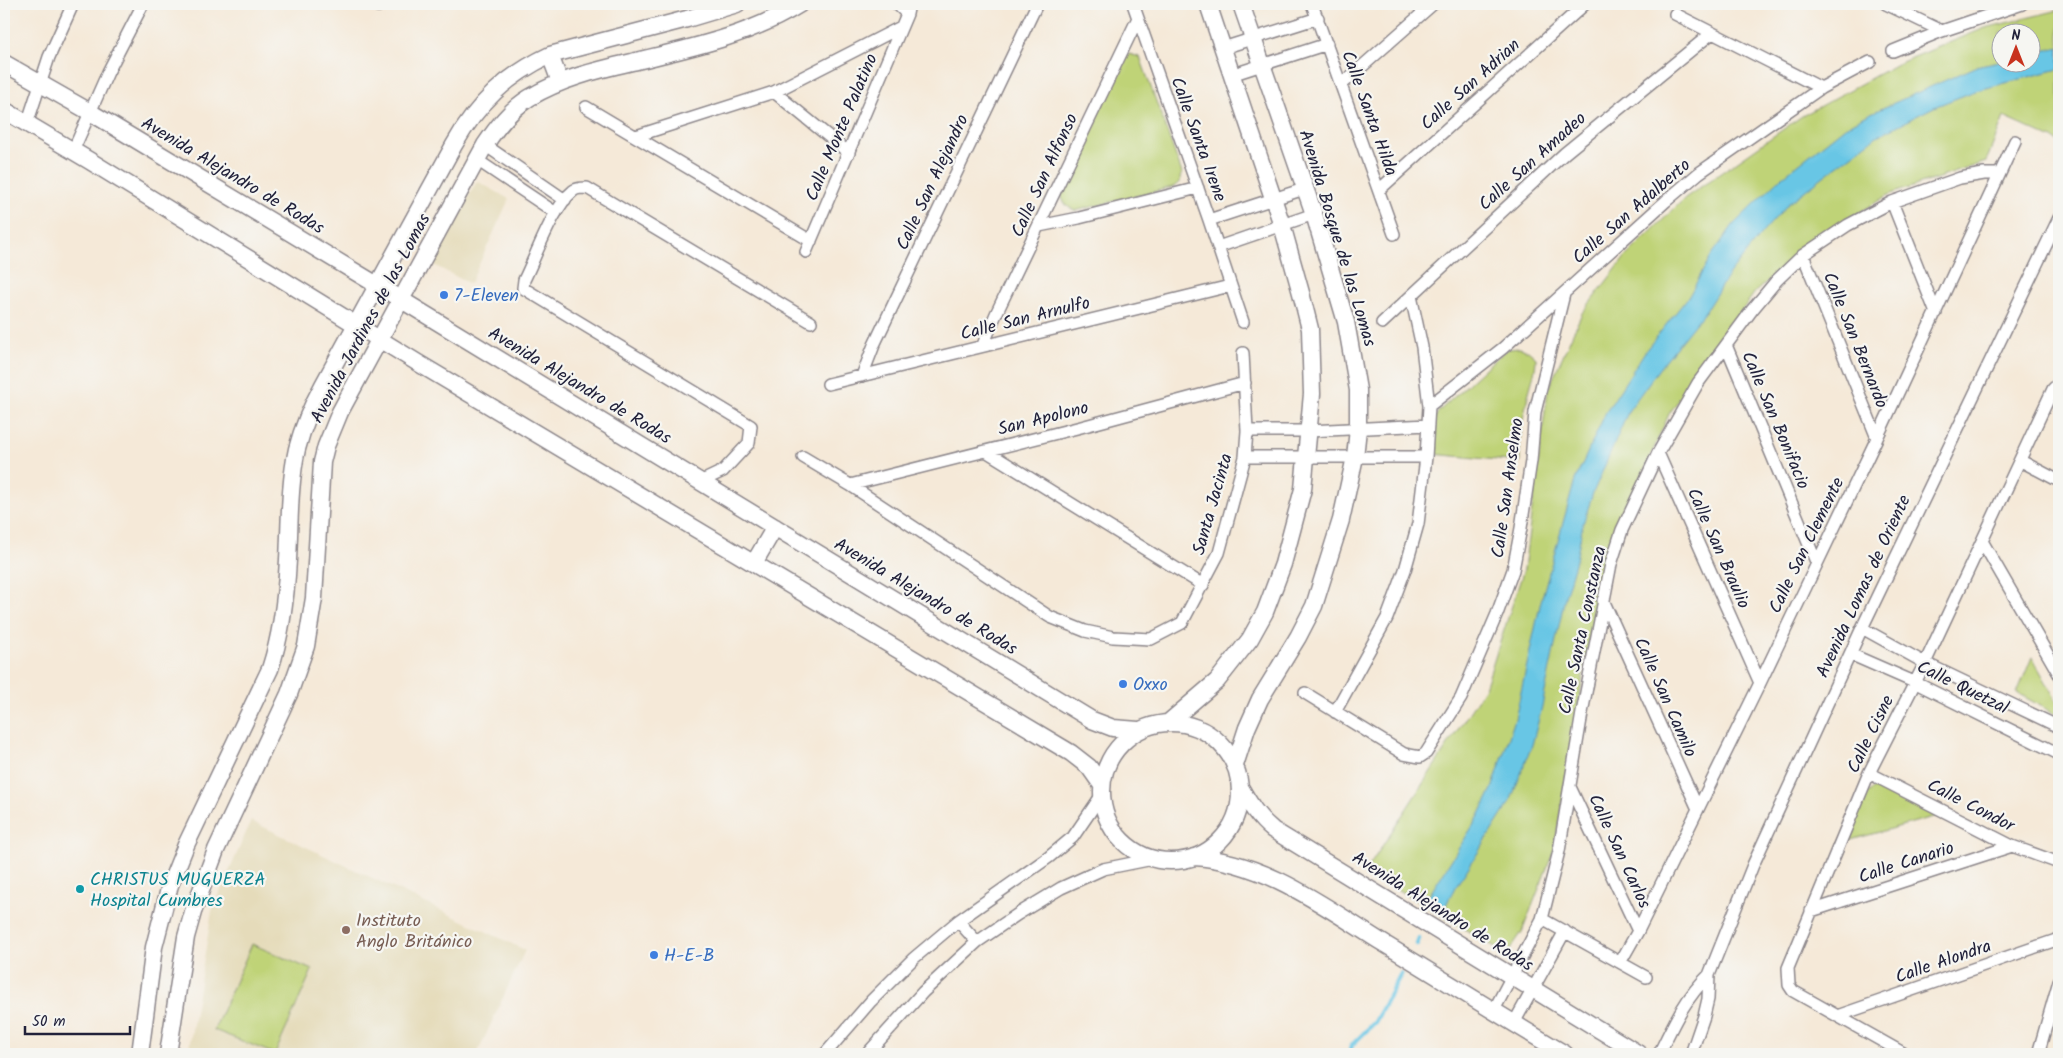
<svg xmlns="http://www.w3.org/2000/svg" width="2063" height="1058" viewBox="0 0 2063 1058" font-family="Kalam,sans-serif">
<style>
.built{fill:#e5dbba}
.park{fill:#bfd377;stroke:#707a59;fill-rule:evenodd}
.water{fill:#67c6e5;stroke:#447490}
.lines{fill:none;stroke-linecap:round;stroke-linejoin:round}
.stream{stroke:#67c6e5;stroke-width:4.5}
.street-casing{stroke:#8c868a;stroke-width:14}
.secondary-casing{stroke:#8c868a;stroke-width:19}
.street{stroke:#fff;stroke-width:11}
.secondary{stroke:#fff;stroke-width:16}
.shop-dot{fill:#3f7fe0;stroke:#f6f6f2;stroke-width:2}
.culture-dot{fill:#0f9aa8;stroke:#f6f6f2;stroke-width:2}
.education-dot{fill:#8d6e63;stroke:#f6f6f2;stroke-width:2}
.labels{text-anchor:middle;stroke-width:4.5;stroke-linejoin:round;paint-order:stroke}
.street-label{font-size:18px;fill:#22223b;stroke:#f6f6f2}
.shop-label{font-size:18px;fill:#366cbe;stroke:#f6f6f2;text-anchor:start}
.culture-label{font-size:18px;fill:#0d838f;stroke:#f6f6f2;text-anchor:start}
.education-label{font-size:18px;fill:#785e54;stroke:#f6f6f2;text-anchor:start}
</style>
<rect width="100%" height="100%" fill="#f6f6f2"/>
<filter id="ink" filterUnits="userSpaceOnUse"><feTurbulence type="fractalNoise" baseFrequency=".02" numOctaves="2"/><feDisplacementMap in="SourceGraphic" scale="10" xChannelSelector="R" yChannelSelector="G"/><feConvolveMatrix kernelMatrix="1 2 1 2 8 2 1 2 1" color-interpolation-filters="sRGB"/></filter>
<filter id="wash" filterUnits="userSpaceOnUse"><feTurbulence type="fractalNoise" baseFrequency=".0096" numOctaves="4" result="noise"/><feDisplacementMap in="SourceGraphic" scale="20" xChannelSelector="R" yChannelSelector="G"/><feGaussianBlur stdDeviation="1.12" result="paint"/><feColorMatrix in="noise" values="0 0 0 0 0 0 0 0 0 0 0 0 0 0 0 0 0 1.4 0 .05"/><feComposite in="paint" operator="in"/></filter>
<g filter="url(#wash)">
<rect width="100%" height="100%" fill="#f5e9d8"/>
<path class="built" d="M477,181L509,199L470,284L432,264Z
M251,821L525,950L477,1054H188L212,911Z"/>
<path class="park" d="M2059,10V142L2004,117L1986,162L1888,195L1813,241L1755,292L1669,414L1610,549L1594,609L1554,850L1522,932L1507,954L1366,871L1485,688L1524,569L1548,389L1582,313L1626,256L1685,198L1802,116L1897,64L1985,28ZM2000,32H2030V62H2000Z
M1129,54L1140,57L1182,173C1181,180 1179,184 1173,187L1075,211C1067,207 1062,202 1061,193L1119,65L1123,59Z
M1520,348L1528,351L1536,358C1536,372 1530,386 1527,400C1522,421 1519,441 1520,462L1432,454L1433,420L1439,411L1495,359L1508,349Z
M2032,657L2059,705V716L2017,693Z
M1873,788H1885L1937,816L1840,843L1865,795Z
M252,944L312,970L275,1054L214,1030Z"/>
<path class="water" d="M2059,47V69L1975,91L1934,107L1877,136L1837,166L1789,203L1762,233L1727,277L1706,310L1661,366L1629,410L1593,493L1583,524L1576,560L1565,597L1541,711L1532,745L1510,802L1465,873L1455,887L1443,911L1425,902L1479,816L1492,789L1515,719L1541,601L1575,480L1606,412L1646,350L1689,296L1711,256L1734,224L1782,177L1845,127L1869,114L1980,65L2000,61V62H2030L2031,54Z"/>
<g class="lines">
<path class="stream" d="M1417,944L1419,939
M1349,1054L1352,1045L1375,1022L1401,974"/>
</g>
</g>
<g filter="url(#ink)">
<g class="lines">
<g class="street-casing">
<path id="street" d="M897,4L907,14
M1133,4L1209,220L1243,322
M1312,4L1394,234
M1886,4L1942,31
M378,6L379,4
M1675,14L1821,88
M1223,48L1318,18
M1893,51L1942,31L2022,4
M1231,75L1327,44
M1341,85L1433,4
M774,92L849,153
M586,107L811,241
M27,124L49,57L73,4
M636,136L774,92L901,27
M485,145L565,200
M73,151L108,72L143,4
M477,160L556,213
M1379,190L1585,4
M1892,202L1936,313
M1209,220L1304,189
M1039,226L1079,218L1198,188
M1218,247L1314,214
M806,252L907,14L909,4
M1803,255L1877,438
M1382,323L1565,153L1712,33
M983,345L996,314L1137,20
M1726,345L1817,564
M862,376L874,345L1037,4
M828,384L1230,286
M1429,406L1503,348L1666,201L1699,173L1821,88L1870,62
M1247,431H1309L1428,425
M986,451L1203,585
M1658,453L1760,683
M803,457L850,485L1050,617L1085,631L1113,637L1151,639L1182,623L1219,553L1245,457L1247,431L1243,353
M1245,457H1426
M2021,461L2059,481
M700,482L723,471L749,443L751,426L523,288L524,280C536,256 553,207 573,191C576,188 582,188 587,188L811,322
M850,485L1081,427L1245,383
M1982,541L2059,674
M1603,600L1698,809
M1862,628L1925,663L2059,727
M1850,654L1914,682L2059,754
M1305,693L1404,754L1420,757L1426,753L1461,698L1497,614L1513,570L1521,528L1531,461L1535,412L1564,294
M1335,712L1387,618L1405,570L1418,524L1426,457L1429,406L1422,347L1411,296
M1869,773L2012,846L2059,863
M1570,787L1638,931
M1811,911L2012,846
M1542,919L1646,977
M958,921L977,942
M1621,961L1638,931L1760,683L1877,438L2015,141
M1494,1010L1542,919L1559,851L1582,713L1611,564L1622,530L1658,453L1698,383L1752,310L1777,280L1803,255L1848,225L1892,202L1960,178L1984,174H1998
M1837,1016L2059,939
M1514,1023L1565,931
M825,1054L871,1001L914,958L958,921L1049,857L1073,837L1101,796
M867,1054L923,992L977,942L1018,914L1061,888L1103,869L1153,859
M1659,1054C1673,1025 1685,998 1709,975
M1691,1054L1704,1016L1708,999L1709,975L1753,865L1862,628L2059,218
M1905,1054L1793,991L1789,985L1788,968L1869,773L1925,663L2053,389L2059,383
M2038,1054L2059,981"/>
</g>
<g class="secondary-casing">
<path id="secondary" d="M550,55L560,82
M4,63L90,112L377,285L1092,720L1113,728L1138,730
M4,110L90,161L418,363L1071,753L1089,767L1101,784
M754,563L775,527
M1169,722L1217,681L1250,639L1265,612L1283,564L1303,489L1312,394L1310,329L1301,293L1282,225L1208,4
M1102 792a69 69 0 1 1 138 0a69 69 0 1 1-138 0Z
M1235,765L1247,728L1260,699L1298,637L1314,606L1341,520L1355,457L1358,429V390L1346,322L1314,214L1241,4
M1240,787C1249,803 1258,818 1273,830L1639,1054
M1194,857C1265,861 1325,907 1383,943C1444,980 1504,1018 1565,1054
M140,1054L154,947L170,885L186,845L270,669C282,633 286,597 288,560C290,523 289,485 297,449C303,426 312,405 323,385L454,145C477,104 507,75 550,55L687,19L737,4
M168,1054L186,937L193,912L216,850L289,694L306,646L314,598L322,462L326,446L340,412L485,145C497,127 510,110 529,98C560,79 597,70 632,62C690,48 749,36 800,4"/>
</g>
<use href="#street" class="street"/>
<use href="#secondary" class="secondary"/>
</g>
</g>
<g class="shop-dot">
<circle cx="444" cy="295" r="5"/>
<circle cx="1123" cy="684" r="5"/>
<circle cx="654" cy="955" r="5"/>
</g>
<circle class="culture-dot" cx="80" cy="889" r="5"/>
<circle class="education-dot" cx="346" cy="930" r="5"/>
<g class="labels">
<g class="street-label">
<text transform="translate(1470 84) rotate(-42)" y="6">Calle San Adrian</text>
<text transform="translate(1370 113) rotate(70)" y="6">Calle Santa Hilda</text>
<text transform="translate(841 127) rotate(-67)" y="6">Calle Monte Palatino</text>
<text transform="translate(1199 139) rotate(70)" y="6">Calle Santa Irene</text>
<text transform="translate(1532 161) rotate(-42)" y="6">Calle San Amadeo</text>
<text transform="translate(233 175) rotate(31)" y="6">Avenida Alejandro de Rodas</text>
<text transform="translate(1044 175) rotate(-65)" y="6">Calle San Alfonso</text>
<text transform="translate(932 182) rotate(-65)" y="6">Calle San Alejandro</text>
<text transform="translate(1631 211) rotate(-41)" y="6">Calle San Adalberto</text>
<text transform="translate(1338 238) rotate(73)" y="6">Avenida Bosque de las Lomas</text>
<text transform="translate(370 318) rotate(-62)" y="6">Avenida Jardines de las Lomas</text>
<text transform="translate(1025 318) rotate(-14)" y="6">Calle San Arnulfo</text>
<text transform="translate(1856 340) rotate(68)" y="6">Calle San Bernardo</text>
<text transform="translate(580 385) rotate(31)" y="6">Avenida Alejandro de Rodas</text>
<text transform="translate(1043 418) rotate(-14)" y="6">San Apolono</text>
<text transform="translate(1776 420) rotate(67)" y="6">Calle San Bonifacio</text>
<text transform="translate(1507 488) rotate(-82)" y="6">Calle San Anselmo</text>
<text transform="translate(1212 504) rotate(-74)" y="6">Santa Jacinta</text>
<text transform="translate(1806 545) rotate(-64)" y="6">Calle San Clemente</text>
<text transform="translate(1719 548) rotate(66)" y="6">Calle San Braulio</text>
<text transform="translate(1863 586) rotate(-65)" y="6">Avenida Lomas de Oriente</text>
<text transform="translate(926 596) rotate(31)" y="6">Avenida Alejandro de Rodas</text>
<text transform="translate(1582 630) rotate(-78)" y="6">Calle Santa Constanza</text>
<text transform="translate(1963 687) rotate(26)" y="6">Calle Quetzal</text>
<text transform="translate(1666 697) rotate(66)" y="6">Calle San Camilo</text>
<text transform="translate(1870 734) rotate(-64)" y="6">Calle Cisne</text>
<text transform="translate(1971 805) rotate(27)" y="6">Calle Condor</text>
<text transform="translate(1620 851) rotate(65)" y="6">Calle San Carlos</text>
<text transform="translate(1906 862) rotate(-18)" y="6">Calle Canario</text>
<text transform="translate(1443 911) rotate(32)" y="6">Avenida Alejandro de Rodas</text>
<text transform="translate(1943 961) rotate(-19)" y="6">Calle Alondra</text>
</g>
<g class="shop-label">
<text x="454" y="301">7-Eleven</text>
<text x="1133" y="690">Oxxo</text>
<text x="664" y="961">H-E-B</text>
</g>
<g class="culture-label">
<text x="90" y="885">CHRISTUS MUGUERZA<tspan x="90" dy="21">Hospital Cumbres</tspan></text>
</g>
<g class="education-label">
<text x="356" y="926">Instituto<tspan x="356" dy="21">Anglo Británico</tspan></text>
</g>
</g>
<rect width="2063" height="1058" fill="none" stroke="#f6f6f2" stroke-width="20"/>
<g transform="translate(2016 48)"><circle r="24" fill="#f6f6f2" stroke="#a1a1a9"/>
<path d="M0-4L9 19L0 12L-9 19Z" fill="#c8321e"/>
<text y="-8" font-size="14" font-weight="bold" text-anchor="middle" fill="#22223b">N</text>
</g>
<path d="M25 1026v8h105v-8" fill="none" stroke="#22223b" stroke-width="2.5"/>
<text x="32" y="1026" font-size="15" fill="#22223b" stroke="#f6f6f2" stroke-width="4" paint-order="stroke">50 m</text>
</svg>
